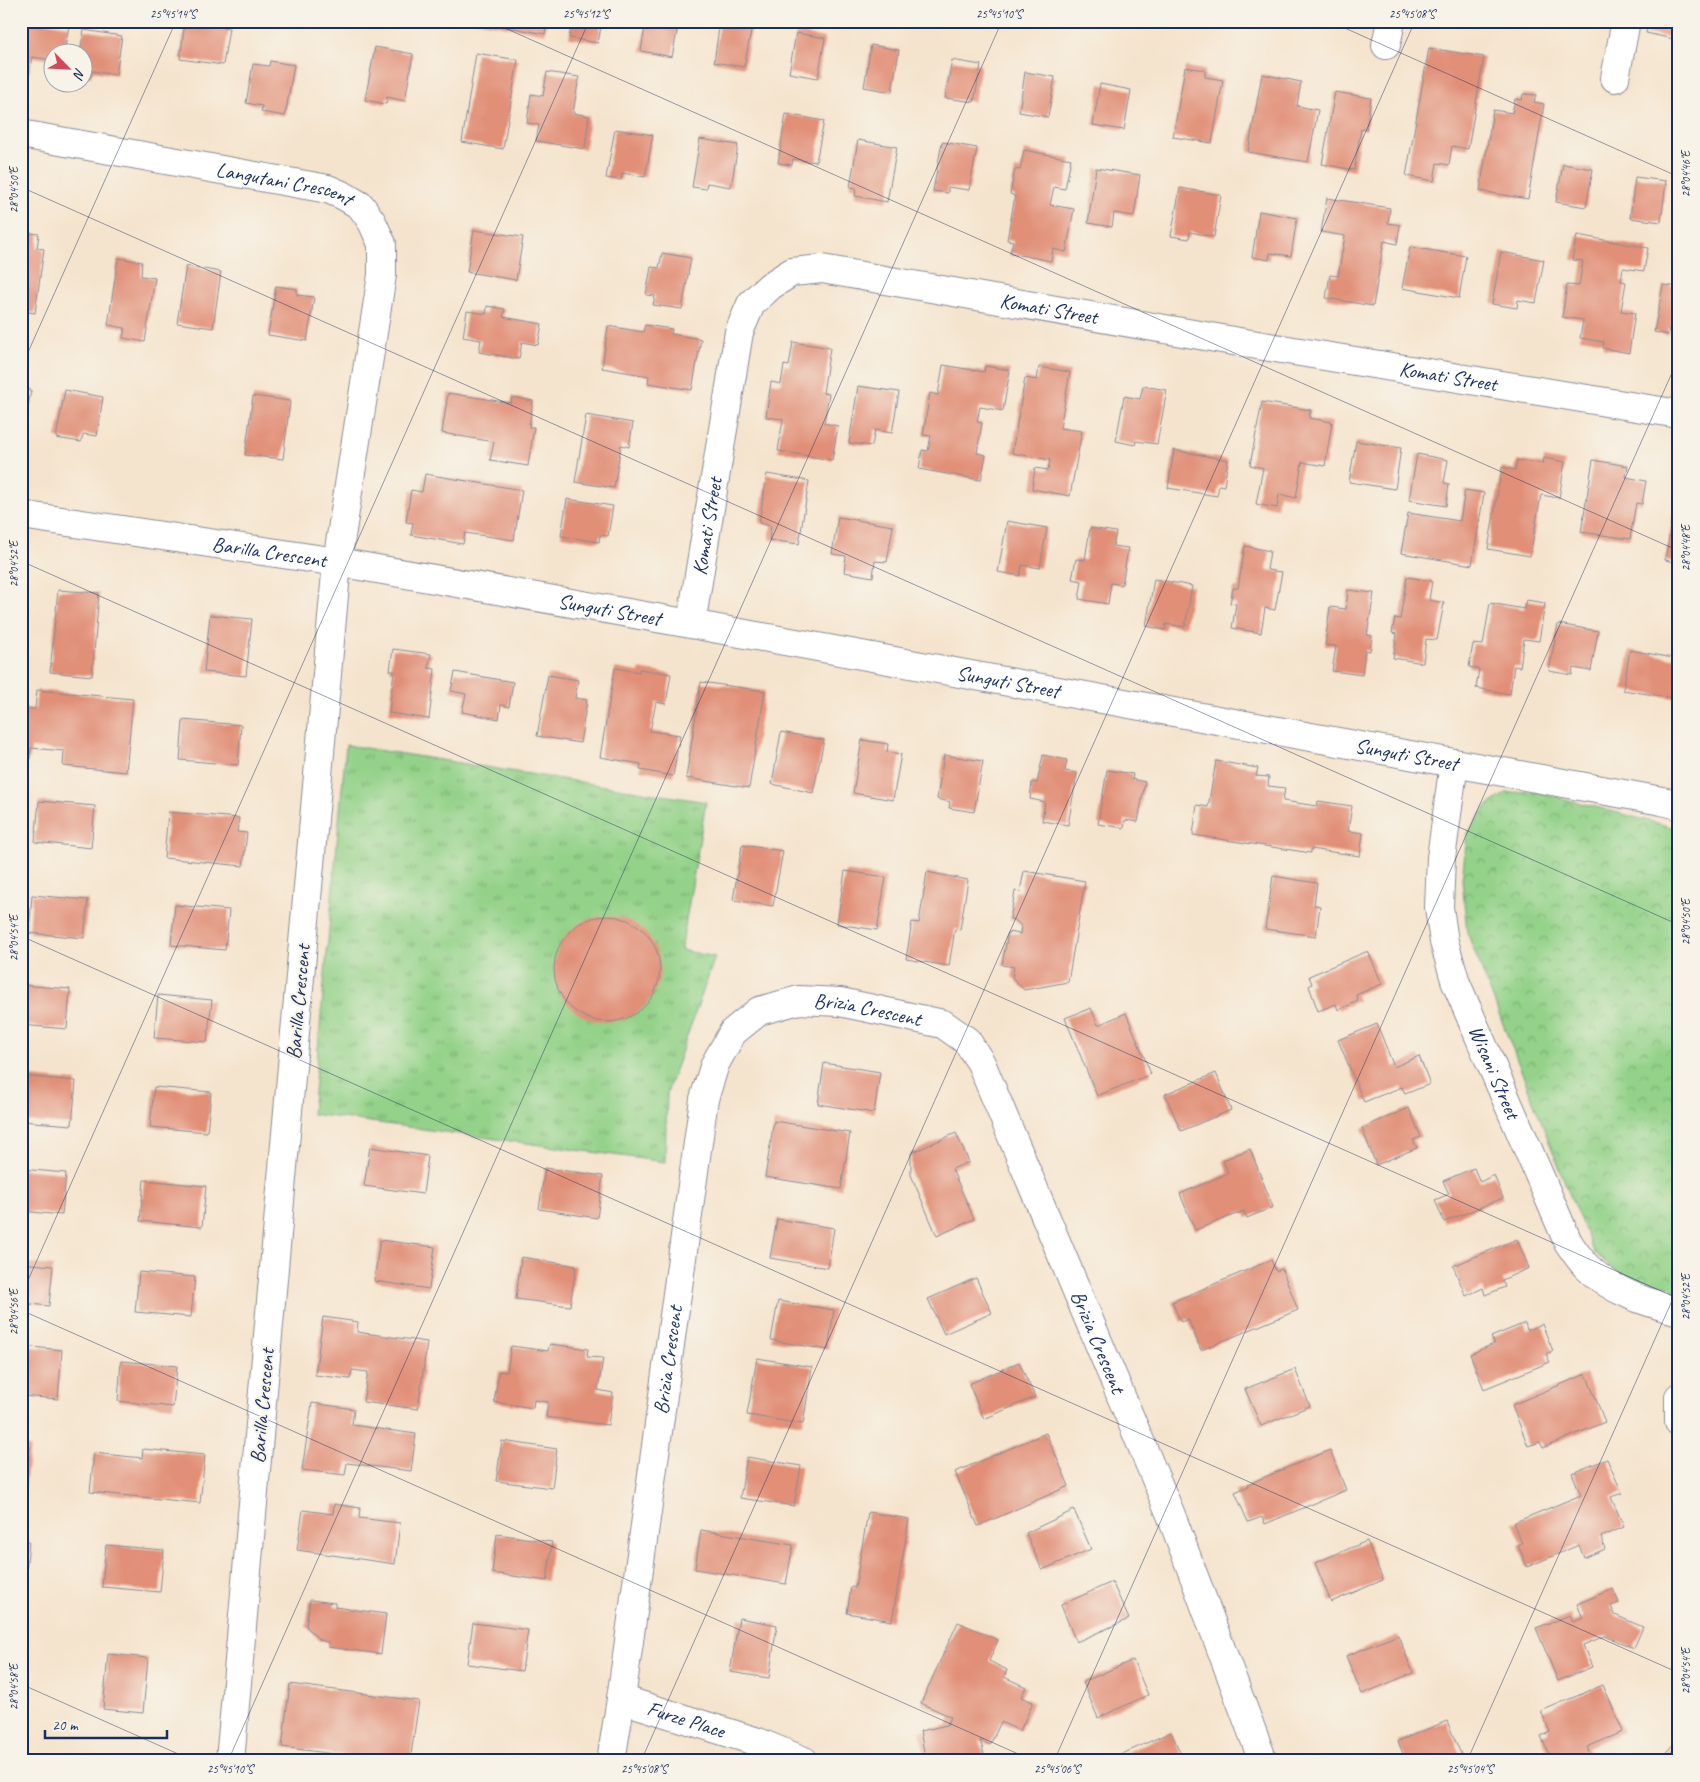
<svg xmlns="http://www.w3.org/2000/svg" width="1700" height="1782" viewBox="0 0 1700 1782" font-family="Caveat,sans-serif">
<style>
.grass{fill:url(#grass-tufts);stroke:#578073}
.park{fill:url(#park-crowns);stroke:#578073}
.building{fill:#e18f77}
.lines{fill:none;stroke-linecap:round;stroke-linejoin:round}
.street-casing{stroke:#888a96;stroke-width:30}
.street{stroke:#fff;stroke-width:28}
.ticks{fill:none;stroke:#1b2f5e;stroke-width:1;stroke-opacity:0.45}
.labels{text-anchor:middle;stroke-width:4;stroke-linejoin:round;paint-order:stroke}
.street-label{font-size:21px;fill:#1b2f5e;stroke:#f7f3e8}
.neatline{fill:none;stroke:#1b2f5e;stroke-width:2}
.ticks-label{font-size:12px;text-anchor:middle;fill:#1b2f5e}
</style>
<defs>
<pattern id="grass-tufts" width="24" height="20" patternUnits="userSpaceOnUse" patternTransform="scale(1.25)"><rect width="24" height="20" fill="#93d288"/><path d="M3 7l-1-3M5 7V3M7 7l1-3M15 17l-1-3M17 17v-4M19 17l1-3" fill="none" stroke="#77ab72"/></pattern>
<pattern id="park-crowns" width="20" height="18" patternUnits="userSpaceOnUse" patternTransform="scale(1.25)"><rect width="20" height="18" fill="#93d288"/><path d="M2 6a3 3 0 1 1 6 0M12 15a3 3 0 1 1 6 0" fill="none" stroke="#77ab72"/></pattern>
</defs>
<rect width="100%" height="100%" fill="#f7f3e8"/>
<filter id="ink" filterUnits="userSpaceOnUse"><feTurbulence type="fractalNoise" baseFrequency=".02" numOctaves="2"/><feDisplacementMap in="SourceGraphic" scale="10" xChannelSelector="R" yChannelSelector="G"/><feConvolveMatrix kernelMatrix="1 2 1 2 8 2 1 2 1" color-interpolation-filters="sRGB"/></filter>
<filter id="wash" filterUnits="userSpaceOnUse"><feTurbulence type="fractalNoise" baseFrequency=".0096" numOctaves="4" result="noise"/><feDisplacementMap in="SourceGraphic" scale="20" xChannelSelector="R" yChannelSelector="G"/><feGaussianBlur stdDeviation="1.12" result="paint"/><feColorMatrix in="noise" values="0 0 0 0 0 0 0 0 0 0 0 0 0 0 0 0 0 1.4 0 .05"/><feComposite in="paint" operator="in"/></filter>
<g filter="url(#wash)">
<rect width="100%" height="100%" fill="#f5e4cd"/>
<path class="grass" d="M346,745L706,802L681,950L715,957L667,1093L665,1162L312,1114Z"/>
<path class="park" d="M1535,791L1679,829V1292L1665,1290L1617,1272L1594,1252L1573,1203L1467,932L1462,879L1467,834L1486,807L1506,793Z"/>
<g id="blocks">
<path class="building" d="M21,21H38L69,26L64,52H52V60L32,57L28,77L21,76Z
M185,21L229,28L223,65L180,59Z
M475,21H547L545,34Z
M572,21H602L598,43L569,38Z
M646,21H679L672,57L641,51Z
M720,21L752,26L744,67L714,62Z
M1648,21H1679L1678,40L1646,33Z
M84,30L122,36L116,75L92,71L91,77L82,76V52H80Z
M796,33L825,38L818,78L789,73Z
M871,45L899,50L892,92L864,87Z
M375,47L413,54L405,101L387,97L386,104L365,100Z
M1429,48L1484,57L1468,149L1452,146L1449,165L1437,163L1434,181L1406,176Z
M476,53L518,60L503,149L462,142Z
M952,60L981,65L974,102L945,98Z
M270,61L294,65L285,116L261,112L262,106L246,103L253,64L269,66Z
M1185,67L1205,70V77L1223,80L1212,143L1173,137Z
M547,72L579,77L573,113L589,116L585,149L536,141L539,125L527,123L531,94L543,96Z
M1025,72L1055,77L1048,117L1019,112Z
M1262,74L1301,82L1297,106L1318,110L1308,162L1248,152Z
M1100,84L1131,90L1124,130L1093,125Z
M1335,92L1371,98L1366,130L1361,129L1354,170L1322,164Z
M1523,94L1536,95L1534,102L1544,104L1528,199L1480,191L1493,110L1512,113L1515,99L1522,100Z
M786,114L824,121L816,162L793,159L792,165L778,163Z
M615,129L653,135L645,177L622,173L621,180L606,178Z
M700,139L738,145L731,187L707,183L706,189L692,187Z
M858,140L897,147L887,202L855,196L856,188L850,187Z
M942,142L977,148L969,190L948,187V193L933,191Z
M1024,150L1071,159L1065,189L1054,187L1050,205L1074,209L1066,252L1053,249L1051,261L1010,253L1013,241L1007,240L1015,196L1010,194L1015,169L1020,170Z
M1563,164L1593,169L1586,207L1556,202Z
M1096,168L1140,175L1134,216L1114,213L1112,227L1088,223Z
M1635,177L1666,181L1661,222L1630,218Z
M1180,188L1221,195L1214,237L1190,232L1189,239L1171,236Z
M1327,198L1390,208L1388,223L1400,225L1397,244L1384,241L1373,306L1326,298L1330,275L1338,276L1345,236L1321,232Z
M1259,211L1297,218L1291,256L1270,253L1269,260L1252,257Z
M474,230L523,237L516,280L467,272Z
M21,232L39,234L37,248L44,249L35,313L21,311Z
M1577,235L1648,248L1644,271L1623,268L1621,281L1626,282L1621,311L1635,313L1629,353L1603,348L1604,342L1580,338L1583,320L1562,317L1567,285L1579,286L1583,261L1572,260Z
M1410,247L1466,256L1459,298L1402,288Z
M1501,252L1544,260L1536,303L1518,300L1517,308L1492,304Z
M662,253L691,258L682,309L653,305L655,296L646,295L651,267L659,268Z
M118,258L142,262L141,276L155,278L145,342L123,338L125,328L108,325Z
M186,266L221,272L213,328L177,323Z
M1663,285L1679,287V330L1669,328L1668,335L1654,332Z
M276,286L297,289V295L314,297L307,341L268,335Z
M487,306L505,309L503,317L542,324L538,345L522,342L519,359L479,352L481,340L463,337L467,311L486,314Z
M645,325L672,329L671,334L701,339L692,390L648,383L649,376L602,368L608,326L643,332Z
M793,342L830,348L823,393L829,394L824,423L838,426L832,460L778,451L783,419L766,417L771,382L781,384L784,365L789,366Z
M943,365L984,372L985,366L1010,370L1003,411L980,407L977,422L982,423L977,453L986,455L981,480L919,469L922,450L928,451L931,436L923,435L930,393L938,395Z
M1039,367L1070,372L1060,428L1082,431L1070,496L1032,489L1035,468L1048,470L1050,460L1012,453L1025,378L1037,380Z
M858,386L899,392L892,433L875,430L872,446L849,443Z
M1143,386L1167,390L1157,444L1136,441L1135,445L1116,441L1124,396L1140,399Z
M21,388L31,390L24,429L21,428Z
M65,390L103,397L97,436L83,434L81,442L56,438Z
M448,393L511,403L512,397L533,401L529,427H534L528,466L490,460L494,442L442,433Z
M253,396L290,401L283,459L245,455Z
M1262,402L1311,410L1309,418L1332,422L1325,466L1302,462L1296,498L1279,494L1277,508L1256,504L1263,468L1250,465Z
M586,415L633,423L629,447L621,445L614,488L575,482Z
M1356,441L1401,448L1395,489L1349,482Z
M1174,450L1228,460L1224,486L1219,485L1217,496L1168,488Z
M1417,454L1448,460L1444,483L1449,484L1446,506L1409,500Z
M1544,458L1565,462L1559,498L1541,495L1530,556L1488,549L1502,467L1515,470L1517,460L1543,464Z
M1593,460L1628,466L1626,477L1646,481L1642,504L1636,503L1630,539L1581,532Z
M425,474L522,490L514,540L465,533L463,544L411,535L413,523L406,522L411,490L422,492Z
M767,474L809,481L799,544L769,540L771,526L759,523Z
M1465,490L1484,493L1472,565L1401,553L1408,513L1460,521Z
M567,499L613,506L608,536L600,535L599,542L561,536Z
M1674,509L1679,510V563L1665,560Z
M838,517L893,526L887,562L875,561L873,577L844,572L846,556L832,554Z
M1007,521L1047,528L1040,568L1022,565L1020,576L998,572Z
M1090,528L1116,532L1113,546L1128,548L1122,585L1111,583L1108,604L1079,599L1082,581L1072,579L1076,559L1085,560Z
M1245,546L1270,551L1267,570L1282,572L1275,610L1265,608L1261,633L1232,628L1236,604L1230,603L1233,588H1238Z
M1407,577L1432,581L1429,600L1444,603L1437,640L1426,639L1423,663L1393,658L1397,634L1392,633L1395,618L1400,619Z
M1154,579L1192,586L1185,627L1166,624L1165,630L1146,626Z
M58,590L99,593L92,676L50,672Z
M1348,590L1374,593L1367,635L1372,636L1370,651L1365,650L1362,675L1332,671L1336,646L1325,645L1330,607L1346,609Z
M1526,600L1545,603L1539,641L1524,639L1520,667L1514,666L1510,694L1476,688L1479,669L1469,667L1473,644L1483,645L1490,603L1524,609Z
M210,615L252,619L246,676L204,672Z
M1558,624L1598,631L1591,671L1573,668L1572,675L1549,671Z
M393,649L431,654L428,668L435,669L429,719L389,713L394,671H390Z
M1675,649L1679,650V699L1623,690L1630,650L1673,658Z
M615,668L639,672V669L671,674L666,704L656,702L650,731L680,735L673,776L640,770L641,764L600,757Z
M455,672L513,682L509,707L501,705L499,719L462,712L466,694L451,691Z
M548,675L578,680L575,698L587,700L580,743L537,736Z
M701,682L765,691L749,788L686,778Z
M37,690L133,699L126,772L63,766L64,751L31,748L30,759L21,758V708L35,709Z
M183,720L241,725L238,765L180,760Z
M781,732L824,740L813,793L772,784Z
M862,740L888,744L887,752L901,754L893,800L853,793Z
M944,755L983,761L974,812L949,808L950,802L937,799Z
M1043,755L1067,760L1065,771L1077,773L1068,825L1042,821L1045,802L1030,799L1032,782L1037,783Z
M1216,761L1258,768L1256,776L1269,777L1268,786L1285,788L1283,801L1317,806L1318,801L1352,806L1348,831L1363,833L1360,856L1311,849V853L1193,835L1197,805L1208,807Z
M1107,770L1133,774L1132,779L1145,782L1138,822L1125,820L1124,828L1098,824Z
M39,801L95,806L91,848L35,842Z
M168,812L239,818L237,832L247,833L243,866L164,858Z
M742,845L783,851L773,906L733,900Z
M845,871L886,877L877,930L837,924Z
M1024,871L1085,881L1068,982L1024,990L1012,977L1014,967L1002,965L1008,932L1020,934L1021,926L1015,920L1010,919L1015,891L1020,892Z
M927,872L968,880L960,930L955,929L949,966L906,959L912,922L919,923Z
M1273,876L1317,883L1314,905L1320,906L1316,936L1265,929Z
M32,895L88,900L84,938L29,933Z
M175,905L229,910L225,950L171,945Z
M554 969a53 53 0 1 1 106 0a53 53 0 1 1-106 0Z
M1368,951L1382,984L1356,995L1358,1001L1338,1010L1336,1004L1318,1011L1309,986L1312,984L1309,976Z
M21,985L70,989L67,1029L21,1025Z
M158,995L212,1000L207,1042L154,1038Z
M1091,1008L1098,1025L1126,1013L1151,1074L1097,1096L1065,1018Z
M1377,1024L1394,1067L1419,1056L1430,1084L1405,1094L1402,1087L1364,1102L1338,1040Z
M824,1063L880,1072L874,1113L818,1104Z
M1216,1073L1231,1110L1181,1131L1165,1094Z
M21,1076L76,1081L72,1125L21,1121Z
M154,1087L211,1092L207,1132L150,1127Z
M1409,1108L1421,1137L1413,1140L1417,1148L1376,1165L1362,1128Z
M774,1121L850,1133L841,1189L765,1177Z
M956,1133L969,1162L952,1169L974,1219L937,1236L911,1175V1153Z
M370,1147L428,1156L423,1194L364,1186Z
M1250,1149L1273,1207L1247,1218L1244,1211L1195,1230L1180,1194L1228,1173L1223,1160Z
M545,1168L603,1176L597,1218L539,1209Z
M1474,1168L1480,1182L1494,1175L1503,1198L1444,1222L1435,1200L1449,1194L1443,1181Z
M21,1169L66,1173L62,1215L21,1211Z
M144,1180L206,1186L202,1227L140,1221Z
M777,1219L834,1228L828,1268L770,1258Z
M1517,1239L1529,1268L1502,1280L1505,1287L1485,1295L1483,1288L1466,1296L1453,1266Z
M380,1240L435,1247L429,1289L374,1281Z
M521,1257L576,1266L570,1306L516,1299Z
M1271,1260L1276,1271L1282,1269L1298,1310L1201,1350L1188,1319L1181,1322L1172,1302Z
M21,1263L53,1266L49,1306L21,1303Z
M139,1272L195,1277L191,1317L135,1312Z
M976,1278L992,1313L944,1334L928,1299Z
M778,1301L834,1310L828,1350L771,1340Z
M323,1317L358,1322L357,1332L427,1342L418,1409L363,1402L368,1372L352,1370L350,1379L315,1375Z
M1525,1323L1527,1330L1542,1324L1553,1351L1546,1354L1550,1362L1484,1389L1470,1354L1494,1344L1491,1337Z
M550,1344L588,1349L587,1357L603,1358L598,1390L613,1393L608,1425L546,1417L548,1402L534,1400L533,1408L494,1402L499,1371L507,1372L511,1346L548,1351Z
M22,1346L62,1350L58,1399L21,1396Z
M757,1358L812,1367L803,1424L747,1415Z
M121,1361L177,1366L173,1407L118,1401Z
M1019,1362L1035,1397L984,1419L969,1384Z
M1295,1369L1310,1406L1261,1426L1245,1389Z
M1586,1374L1605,1422L1543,1448L1540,1442L1528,1446L1512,1405Z
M312,1403L354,1409L352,1425L416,1434L411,1471L347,1463L345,1475L302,1470Z
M1046,1433L1069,1486L978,1526L955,1472Z
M502,1441L557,1449L552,1488L496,1481Z
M21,1446L30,1447L25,1488L21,1487Z
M143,1449L205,1455L200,1503L90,1492L94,1453L142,1458Z
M1330,1450L1346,1490L1265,1524L1262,1517L1248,1522L1235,1492L1249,1486L1248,1484Z
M747,1457L801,1466L794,1506L740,1498Z
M1607,1459L1622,1493L1611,1497L1624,1527L1601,1537L1605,1549L1584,1558L1579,1545L1527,1567L1518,1545L1522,1543L1513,1523L1581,1495L1572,1473Z
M334,1504L360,1508L359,1518L400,1523L395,1564L297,1550L303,1510L333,1514Z
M1074,1510L1091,1549L1042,1570L1026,1533Z
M868,1512L909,1519L892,1621L847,1613L851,1587L855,1588Z
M701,1530L793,1545L786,1584L695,1569Z
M497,1534L552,1542L547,1581L492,1573Z
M21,1540L29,1541L25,1583H21Z
M1367,1541L1383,1580L1331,1602L1315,1563Z
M106,1545L164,1550L160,1592L102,1587Z
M1112,1582L1129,1619L1076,1642L1061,1605Z
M1613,1589L1619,1603L1611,1606L1615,1615L1643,1627L1634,1648L1605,1636L1583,1645L1592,1667L1558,1681L1536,1628L1570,1615L1573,1622L1583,1618L1577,1604Z
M310,1600L335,1603V1607L386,1614L381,1654L328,1647V1642L319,1640L306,1626Z
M739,1618L777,1625L769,1678L730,1672Z
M958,1622L998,1640L989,1661L1007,1670L1004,1677L1026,1687L1021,1697L1033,1702L1020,1731L1001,1722L990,1745L980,1740L984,1754L955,1761H926L920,1731L947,1725L951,1717L921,1703Z
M473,1623L528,1630L522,1671L467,1664Z
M21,1631L25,1632L23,1652H21Z
M1398,1635L1413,1673L1362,1694L1346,1656Z
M108,1654L148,1658L143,1713L103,1709Z
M1133,1660L1148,1695L1098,1718L1083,1682Z
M290,1684L419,1701L410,1761H364V1758L282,1747Z
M1603,1685L1623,1732L1587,1747L1593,1761H1537L1549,1755L1541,1736L1550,1732L1541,1711Z
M1447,1721L1463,1759L1458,1761H1406L1398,1741Z
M1171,1732L1184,1761H1123L1120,1755Z
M1679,1738V1761H1658Z"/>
</g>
</g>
<g filter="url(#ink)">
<use href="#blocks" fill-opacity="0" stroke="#888a96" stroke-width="1"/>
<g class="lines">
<g class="street-casing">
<g id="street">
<path d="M1386,45L1391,21"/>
<path d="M1615,78L1626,21"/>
<path id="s1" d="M21,134L328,189L344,196L361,206L372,222L382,244V275L337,562L230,1761"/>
<path id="s2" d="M21,515L337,562L691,624L1662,801L1679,805"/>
<path id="s3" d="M691,624L739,332L751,304L770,286L792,272L822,269L1239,342L1679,414"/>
<path id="s4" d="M1454,763L1441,858L1439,907L1444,942L1456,983L1568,1242C1574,1251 1580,1260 1587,1267C1612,1292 1646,1302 1679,1311"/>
<path d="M1679,1397V1422"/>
<path id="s5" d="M621,1699L758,1742L804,1761"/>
<path id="s6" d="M611,1761L621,1699L704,1099L715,1064L733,1032L759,1011L799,1000L840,1002L943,1024L967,1041L981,1063L1171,1515L1263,1761"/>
</g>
</g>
<use href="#street" class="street"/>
</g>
</g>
<path class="ticks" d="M489,21L1679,551M1329,21L1679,177M21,187L1679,925M21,368L176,21M21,561L1679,1299M21,936L1679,1673M21,1296L589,21M21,1310L1034,1761M21,1684L194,1761M228,1761L1002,21M641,1761L1415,21M1054,1761L1679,357M1467,1761L1679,1285"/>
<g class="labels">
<g class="street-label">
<text dy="7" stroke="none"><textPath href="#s1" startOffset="268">Langutani Crescent</textPath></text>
<text dy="7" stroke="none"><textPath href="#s3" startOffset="639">Komati Street</textPath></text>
<text dy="7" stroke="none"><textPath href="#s3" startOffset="1044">Komati Street</textPath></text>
<text dy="7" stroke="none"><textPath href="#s3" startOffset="99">Komati Street</textPath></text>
<text dy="7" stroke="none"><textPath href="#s2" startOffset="251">Barilla Crescent</textPath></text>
<text dy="7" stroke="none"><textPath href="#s2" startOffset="596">Sunguti Street</textPath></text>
<text dy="7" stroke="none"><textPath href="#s2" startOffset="1001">Sunguti Street</textPath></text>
<text dy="7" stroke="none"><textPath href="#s2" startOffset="1406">Sunguti Street</textPath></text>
<text transform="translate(298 1002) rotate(-85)" y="7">Barilla Crescent</text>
<text dy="7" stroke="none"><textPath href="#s6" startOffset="886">Brizia Crescent</textPath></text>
<text dy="7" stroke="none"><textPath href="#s4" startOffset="320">Wisani Street</textPath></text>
<text dy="7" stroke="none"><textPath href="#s6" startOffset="1321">Brizia Crescent</textPath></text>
<text dy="7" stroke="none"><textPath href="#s6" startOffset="405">Brizia Crescent</textPath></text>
<text transform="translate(262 1406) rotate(-85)" y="7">Barilla Crescent</text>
<text dy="7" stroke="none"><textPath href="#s5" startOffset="68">Furze Place</textPath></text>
</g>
</g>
<rect width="1700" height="1782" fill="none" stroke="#f7f3e8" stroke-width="55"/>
<g transform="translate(68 68) rotate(114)"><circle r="24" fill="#f7f3e8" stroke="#9fa5b1"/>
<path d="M0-4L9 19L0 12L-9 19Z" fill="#d1495b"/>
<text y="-8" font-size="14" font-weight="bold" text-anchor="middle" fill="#1b2f5e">N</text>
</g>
<path d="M45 1730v8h122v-8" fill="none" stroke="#1b2f5e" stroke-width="2.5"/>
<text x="52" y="1730" font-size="15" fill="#1b2f5e" stroke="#f7f3e8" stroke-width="4" paint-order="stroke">20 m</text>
<rect x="28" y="28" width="1644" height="1726" class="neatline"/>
<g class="ticks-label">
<text x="173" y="18">25°45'14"S</text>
<text x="586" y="18">25°45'12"S</text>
<text x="999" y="18">25°45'10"S</text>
<text x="1412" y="18">25°45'08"S</text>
<text transform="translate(1686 174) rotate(-90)" y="4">28°04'46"E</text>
<text transform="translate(14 190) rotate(-90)" y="4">28°04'50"E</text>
<text transform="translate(1686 548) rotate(-90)" y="4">28°04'48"E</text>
<text transform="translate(14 564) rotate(-90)" y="4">28°04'52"E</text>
<text transform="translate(1686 922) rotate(-90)" y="4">28°04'50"E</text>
<text transform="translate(14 938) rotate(-90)" y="4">28°04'54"E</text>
<text transform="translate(1686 1297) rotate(-90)" y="4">28°04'52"E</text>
<text transform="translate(14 1312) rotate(-90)" y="4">28°04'56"E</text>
<text transform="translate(1686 1671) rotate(-90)" y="4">28°04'54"E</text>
<text transform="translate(14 1687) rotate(-90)" y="4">28°04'58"E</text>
<text x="230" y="1773">25°45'10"S</text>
<text x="644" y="1773">25°45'08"S</text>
<text x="1057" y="1773">25°45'06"S</text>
<text x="1470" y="1773">25°45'04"S</text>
</g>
</svg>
